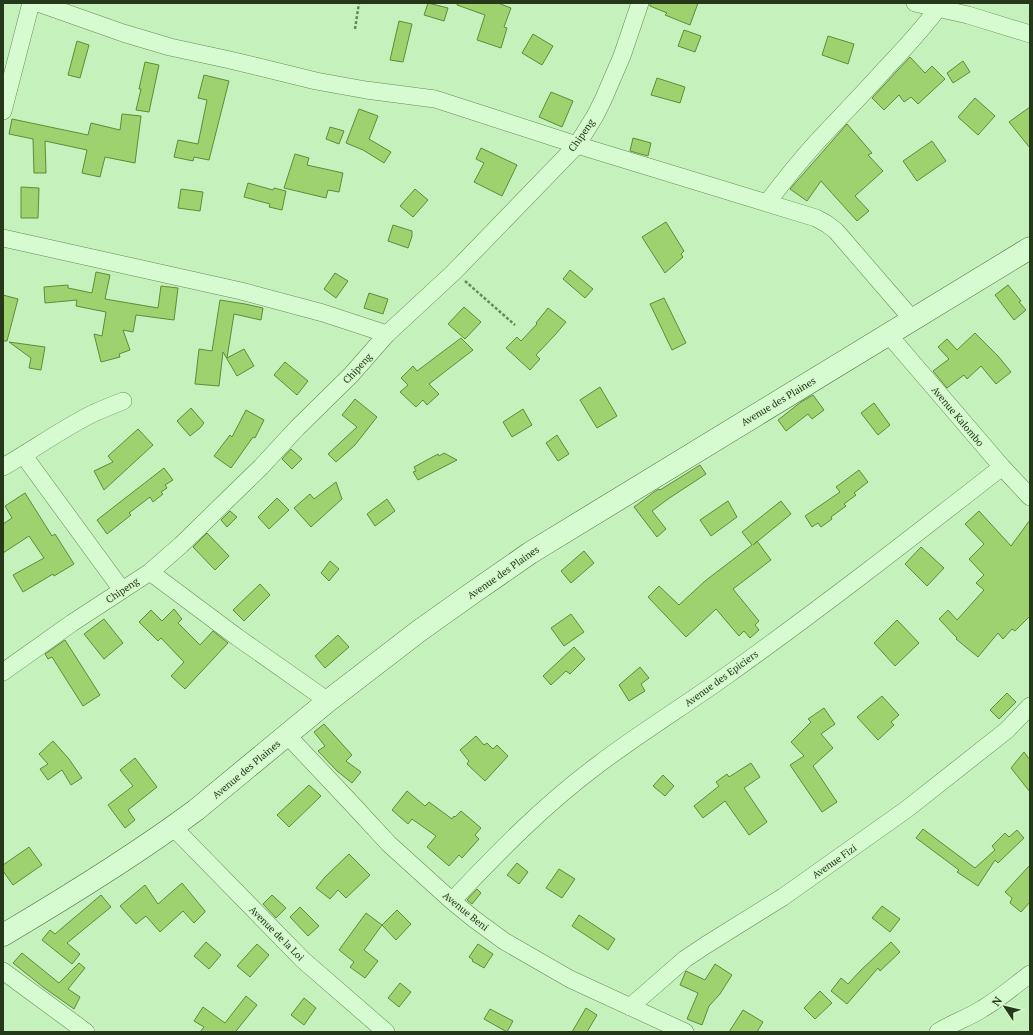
<svg xmlns="http://www.w3.org/2000/svg" width="1033" height="1035" viewBox="0 0 1033 1035" font-family="'PT Serif',serif">
<style>
.building{fill:#9dd26f;stroke:#608b38}
.lines{fill:none;stroke-linecap:round;stroke-linejoin:round}
.street-casing{stroke:#678a54;stroke-width:18}
.secondary-casing{stroke:#4b6b38;stroke-width:23}
.path{stroke:#678a54;stroke-width:2.5;stroke-dasharray:3 2;stroke-linecap:butt}
.street{stroke:#d7fbd0;stroke-width:17}
.secondary{stroke:#d7fbd0;stroke-width:22}
.labels{text-anchor:middle;stroke-width:3;stroke-linejoin:round;paint-order:stroke}
.street-label{font-size:10px;fill:#26381a;stroke:#d3f8cc}
</style>
<rect width="100%" height="100%" fill="#c5f1bc"/>
<path class="building" d="M428,3L448,8L444,21L424,15Z
M457,3H498L511,8L504,27L507,28L501,48L477,40L485,15L457,5Z
M650,3H698L690,25L665,15L667,13L650,6Z
M399,21L412,24L403,62L390,60Z
M684,30L701,36L695,52L678,46Z
M533,34L553,46L542,65L522,53Z
M828,36L854,44L848,64L822,55Z
M77,41L89,45L80,78L68,75Z
M910,57L925,73L932,66L945,79L918,104L911,97L904,102L899,95L884,110L872,98Z
M963,61L970,72L953,83L947,73Z
M145,62L159,65L149,112L136,110L141,89H139Z
M204,75L229,81L209,160L194,157L193,161L174,157L178,140L198,144L207,100L198,98Z
M657,78L685,87L680,103L651,95Z
M551,92L573,101L562,127L539,117Z
M975,98L995,116L978,135L958,117Z
M1030,107V148L1009,122Z
M359,109L378,116L369,139L391,152L384,163L363,150L346,143Z
M122,114L141,116L135,163L105,157L100,177L82,173L87,150L45,141L46,173H34L33,139L9,134L12,119L88,135L91,123L120,130Z
M847,124L872,153L868,155L883,171L855,196L869,211L857,221L821,181L807,201L790,189L804,173Z
M330,127L344,131L339,144L326,139Z
M633,138L651,143L648,156L630,151Z
M932,141L946,161L917,181L903,161Z
M481,148L517,165L502,196L474,182L484,163L476,159Z
M295,154L309,158L307,165L343,173L339,192L328,190L326,198L284,188Z
M248,183L273,190L274,188L286,191L282,210L269,207L270,204L244,197Z
M21,187L39,188L38,218H21Z
M181,189L203,192L200,211L178,208Z
M415,189L428,200L413,217L400,206Z
M666,222L684,251L681,254L683,257L665,273L642,237Z
M393,225L412,231V236L408,248L388,241Z
M570,270L593,289L585,298L563,279Z
M96,272L110,275L105,299L158,308L161,286L178,288L174,320L136,315L133,332L123,330L130,350L119,354L120,357L101,362L94,334L102,336L106,312L76,306L77,300L45,303L44,287L68,285V288L92,293Z
M335,273L348,281L336,298L324,289Z
M1008,285L1021,301L1019,302L1026,310L1014,320L995,295Z
M369,293L388,299L383,314L364,308Z
M3,295L18,299L7,341H3Z
M664,298L686,343L672,350L650,304Z
M220,300L245,304L263,308L261,320L234,314L227,358L244,349L254,366L237,376L223,352L219,386L195,384L199,349L212,351Z
M464,307L481,322L465,339L448,324Z
M548,308L566,322L555,335L536,355L540,359L530,370L506,348L517,337L521,341L537,324L536,323Z
M975,333L998,356L1011,372L996,384L981,366L967,379L964,375L947,388L933,371L949,359L938,347L947,339L957,350Z
M461,338L473,350L429,384L439,394L427,405L423,400L416,407L400,392L408,385L401,378L413,366L417,371Z
M9,342L45,347L41,370L29,368L31,358Z
M285,362L308,381L297,395L274,375Z
M600,387L617,416L597,428L580,400Z
M813,395L824,410L812,419L808,414L786,431L778,420L801,402Z
M355,399L377,417L355,445L336,462L328,454L357,427L342,415Z
M874,403L890,425L878,435L861,413Z
M191,408L204,423L200,428L190,436L177,421Z
M523,409L532,425L512,437L503,422Z
M246,410L264,420L255,438L253,437L231,468L214,456L230,435L232,437Z
M138,429L153,445L104,490L94,471L113,462L108,456Z
M557,435L569,454L558,461L546,443Z
M291,449L302,459L292,469L282,459Z
M444,453L457,460L418,480L413,472L416,471L414,467L438,454L439,456Z
M700,465L706,474L668,499L652,511L666,529L657,537L634,507L654,492L659,489L660,490Z
M164,468L173,480L165,485L167,488L161,492L163,494L153,502L150,497L129,513L131,515L107,534L97,520Z
M859,470L868,482L854,493L856,495L844,504L846,506L831,517L832,519L821,527L818,523L812,527L805,516L840,492L836,487Z
M336,482L342,499L311,527L294,508L310,494L314,499Z
M25,493L52,536L55,534L74,564L54,576L53,574L23,592L13,575L44,558L29,536L3,553V524L12,518L5,506Z
M277,498L289,510L269,529L258,517Z
M387,499L395,511L375,526L367,514Z
M728,501L737,517L711,536L700,520Z
M781,501L791,514L753,545L757,541L771,560L733,589L759,621L755,625L759,630L750,638L744,631L739,636L716,609L686,637L648,597L659,586L679,605L705,581L752,545L742,532Z
M230,511L237,517L227,527L221,520Z
M979,511L1011,546L1030,520V616L1015,631L1012,629L1003,639L998,633L978,657L956,639L957,638L939,619L948,610L957,620L984,590L976,583L984,575L969,559L984,544L965,524Z
M207,533L229,556L215,570L193,547Z
M921,547L944,568L927,586L905,564Z
M584,551L594,563L571,583L561,571Z
M330,561L339,569L329,581L321,573Z
M260,584L270,595L244,621L233,610Z
M174,609L182,619L178,623L200,645L213,631L228,643L185,689L171,676L184,662L161,638L158,641L139,622L151,610L162,621Z
M571,614L584,632L564,646L551,628Z
M104,619L123,643L104,659L84,634Z
M897,620L919,643L895,666L874,643Z
M338,635L349,647L325,668L315,656Z
M65,640L100,695L83,706L52,657L48,659L45,654Z
M574,647L585,659L570,674L566,671L551,685L543,676Z
M640,667L649,678L641,684L645,691L629,701L619,685Z
M1007,693L1016,702L999,719L990,710Z
M882,696L899,715L891,722L894,725L878,740L857,717Z
M824,708L835,724L821,734L833,748L813,766L837,802L822,812L790,765L804,756L791,742L811,722L808,719Z
M324,724L352,755L346,761L361,772L352,783L337,771L318,751L325,746L314,732Z
M476,736L484,745L487,743L493,749L497,745L508,756L485,781L467,764L469,761L460,750Z
M53,741L69,759L82,778L71,785L62,770L48,780L40,769L48,764L39,754Z
M1024,752L1030,760V792L1011,768Z
M135,758L157,787L128,810L135,820L125,828L108,805L133,786L120,770Z
M751,763L760,777L744,788L767,822L749,835L725,801L703,818L694,806L719,786L716,782L727,774L729,777Z
M663,775L674,786L665,796L653,786Z
M309,785L321,796L289,827L277,815Z
M407,791L425,806L429,802L452,819L454,816L455,817L461,811L481,828L475,835L479,839L462,858L459,855L449,866L427,847L436,836L412,819L408,824L392,810Z
M923,829L975,868L995,850L992,846L1005,833L1009,837L1017,830L1024,838L998,863L995,860L978,886L957,872L959,870L916,838Z
M29,847L42,865L13,885L3,871V865Z
M349,854L370,875L346,898L338,890L330,899L316,888L325,877Z
M517,863L528,872L519,884L507,875Z
M1030,865V902L1021,912L1010,903L1012,898L1005,892Z
M559,869L575,879L562,898L546,888Z
M182,883L205,911V912L194,923L183,911L160,932L146,916L136,924L120,906L145,885L158,904Z
M477,889L481,893L472,904L467,900Z
M101,895L111,907L67,943L80,954L72,964L42,940L50,930L55,934Z
M272,895L286,908L276,918L263,904Z
M882,906L900,919L890,932L872,918Z
M300,907L319,926L308,936L290,917Z
M397,910L411,924L396,940L382,925Z
M366,913L382,925L364,950L378,961L365,978L350,967L354,962L339,950Z
M579,915L615,939L608,950L572,926Z
M206,942L221,955L209,969L194,956Z
M891,942L900,952L880,971L878,968L847,1004L831,991L841,978L848,984L861,970Z
M257,944L269,955L250,977L237,966Z
M478,944L493,954L484,968L472,961L473,960L469,957Z
M22,953L59,983L79,963L85,968L68,989L80,997L74,1009L43,987L13,963Z
M715,964L732,975L720,994L709,1006L702,1025L687,1019L698,993L680,985L686,971L705,980Z
M400,983L411,992L399,1007L388,998Z
M820,991L832,1003L815,1019L804,1008Z
M246,996L257,1005L236,1031L238,1032H200L204,1027L194,1021L203,1007L225,1023Z
M304,998L316,1008L304,1025L291,1015Z
M586,1008L597,1015L587,1032H572Z
M490,1009L513,1021L507,1032L484,1019Z
M743,1010L763,1022L757,1032H729Z"/>
<g class="lines">
<g class="street-casing">
<path id="street" d="M38,3L123,33L170,47L230,60L316,81L366,90L435,99L577,145L816,218L827,224L836,231L912,319
M915,3L968,15L1030,34
M3,111L31,3
M767,203C782,183 798,163 815,144C838,119 863,94 886,68C904,49 922,30 938,8
M3,238L241,291L323,313L387,334
M888,334L1002,467L1030,497
M24,456L122,590
M3,467C33,450 63,428 94,413C103,409 113,405 123,401
M150,572L237,637L328,701
M3,672L72,623L150,572L181,545L227,500L261,467L297,428L351,375L387,334L454,272L577,145L595,116L603,100L622,56L640,3
M287,735L353,805L389,844L452,901L474,919L504,941L570,979L685,1032
M173,827L303,960L386,1032
M452,901C498,852 545,804 599,764C640,733 684,706 726,676C820,609 911,538 1002,467
M3,971L86,1032
M630,1007L685,959L706,945L783,897L907,809L1007,730L1030,706
M938,1032C952,1023 968,1018 982,1009C999,999 1014,986 1030,974"/>
</g>
<g class="secondary-casing">
<path id="secondary" d="M3,935C69,896 134,856 196,810L328,701L419,631L471,594L530,553L1030,248"/>
</g>
<path class="path" d="M355,29L359,3
M465,281L515,325"/>
<use href="#street" class="street"/>
<use href="#secondary" class="secondary"/>
</g>
<g class="labels">
<g class="street-label">
<text transform="translate(581 135) rotate(-55)" y="4">Chipeng</text>
<text transform="translate(357 368) rotate(-47)" y="4">Chipeng</text>
<text transform="translate(778 401) rotate(-31)" y="4">Avenue des Plaines</text>
<text transform="translate(958 416) rotate(50)" y="4">Avenue Kalombo</text>
<text transform="translate(503 572) rotate(-35)" y="4">Avenue des Plaines</text>
<text transform="translate(122 590) rotate(-34)" y="4">Chipeng</text>
<text transform="translate(721 678) rotate(-36)" y="4">Avenue des Epiciers</text>
<text transform="translate(246 769) rotate(-40)" y="4">Avenue des Plaines</text>
<text transform="translate(834 861) rotate(-35)" y="4">Avenue Fizi</text>
<text transform="translate(466 911) rotate(39)" y="4">Avenue Beni</text>
<text transform="translate(277 933) rotate(45)" y="4">Avenue de la Loi</text>
</g>
</g>
<rect width="1033" height="1035" fill="none" stroke="#26381a" stroke-width="8"/>
<g transform="translate(1005 1007) rotate(305)" stroke="#d3f8cc" stroke-width="3" paint-order="stroke">
<path d="M0-3L7 15L0 10L-7 15Z" fill="#26381a"/>
<text y="-6" font-size="11" font-weight="bold" text-anchor="middle" fill="#26381a">N</text>
</g>
</svg>
